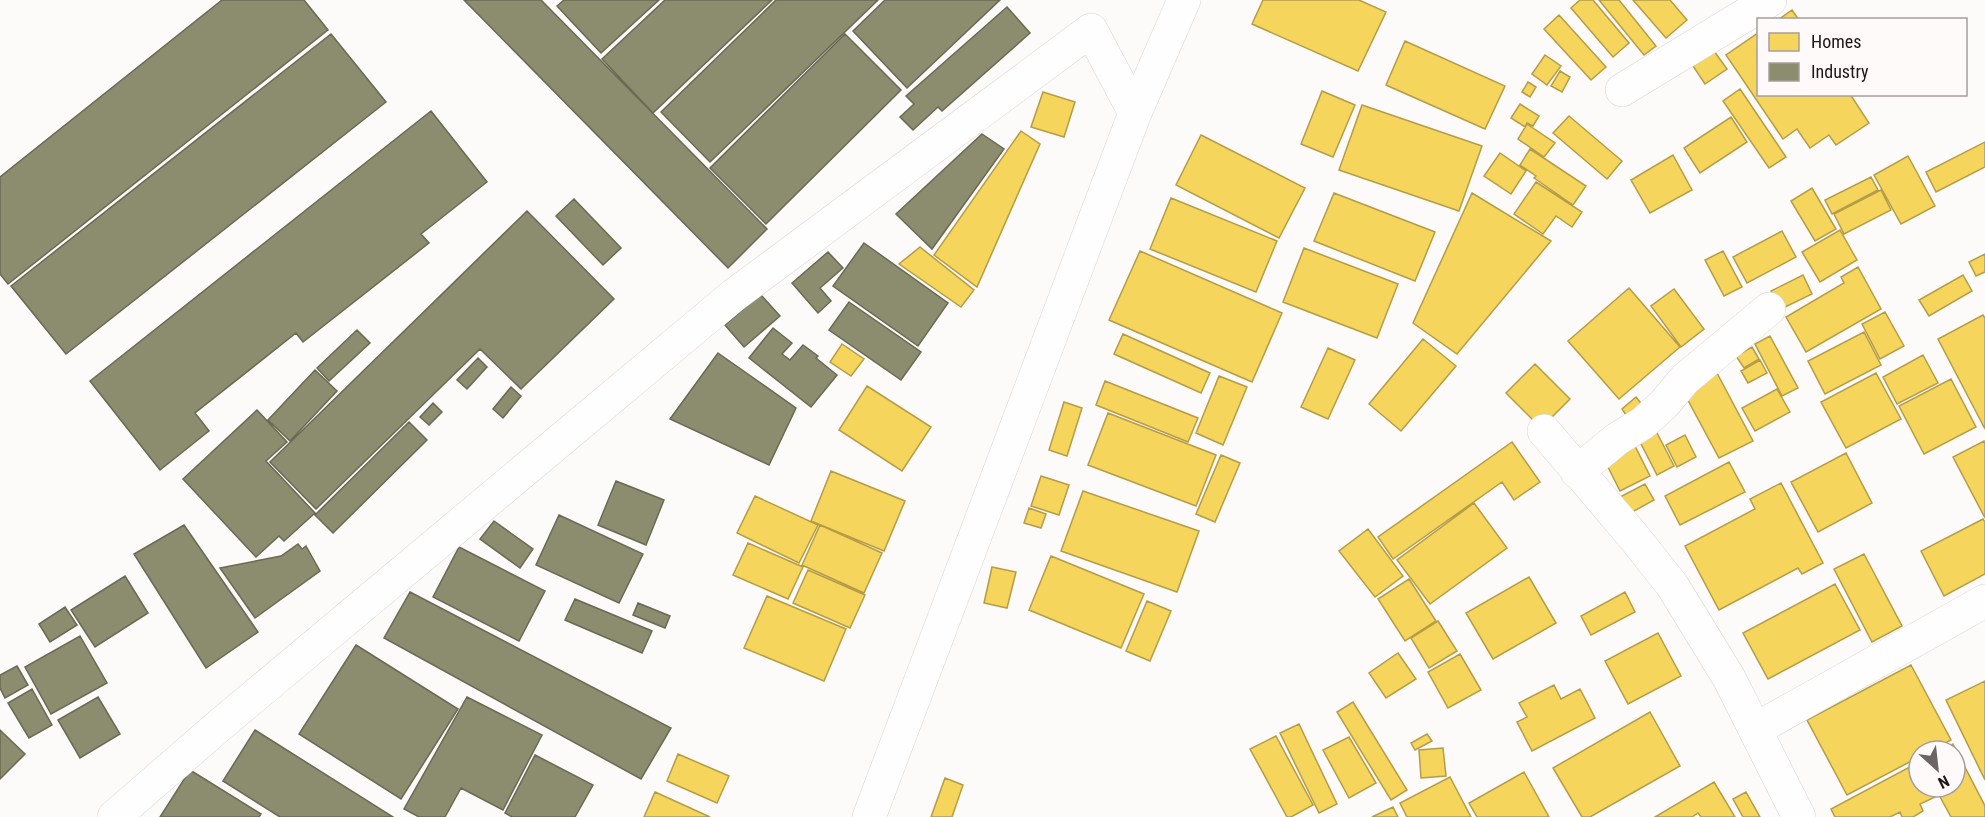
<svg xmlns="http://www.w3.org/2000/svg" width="1985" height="817" viewBox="0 0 1985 817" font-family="'Roboto Condensed',sans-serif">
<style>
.homes{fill:#f6d55c;stroke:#b59c46;stroke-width:1.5}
.industry{fill:#8c8c6e;stroke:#6a6953;stroke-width:1.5}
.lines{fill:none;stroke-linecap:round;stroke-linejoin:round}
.minor-casing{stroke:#d9d6d4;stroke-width:34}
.minor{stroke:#fffefe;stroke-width:33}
</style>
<rect width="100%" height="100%" fill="#fdfbfa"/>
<path class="homes" d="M1263,0H1359L1386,12L1358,71L1252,24Z
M1580,0H1593L1629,43L1613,57L1571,8Z
M1599,0H1619L1656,46L1644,55Z
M1633,0H1670L1687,20L1666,38Z
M1792,10L1799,20H1778Z
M1559,15L1606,67L1591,80L1544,29Z
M1758,33V94H1850L1869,123L1836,145L1829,135L1810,148L1797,129L1783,139L1726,55Z
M1405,41L1505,86L1485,129L1386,85Z
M1714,51L1727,69L1705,84L1693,66Z
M1545,55L1561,66L1547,85L1532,74Z
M1560,71L1570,77L1562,92L1551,86Z
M1528,82L1536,87L1530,97L1522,92Z
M1740,89L1786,157L1769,168L1723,101Z
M1322,91L1355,105L1333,157L1301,144Z
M1043,92L1075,102L1064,137L1031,127Z
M1520,104L1539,116L1533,126L1527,123L1525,127L1511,118Z
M1362,105L1482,146L1459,211L1339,170Z
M1569,116L1622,161L1607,179L1553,133Z
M1731,117L1747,142L1700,173L1684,148Z
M1527,124L1555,143L1544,157L1518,139Z
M1021,131L1040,144L977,287L934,255Z
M1201,135L1305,188L1279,238L1176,185Z
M1985,142V167L1936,192L1926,172Z
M1530,149L1586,186L1573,205L1534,178L1536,176L1520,165Z
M1500,153L1526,171L1511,194L1484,176Z
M1673,155L1692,190L1650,213L1631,180Z
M1908,156L1935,206L1901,224L1874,175Z
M1871,177L1878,190L1832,214L1825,200Z
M1536,182L1582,212L1572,227L1556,216L1543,234L1514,214Z
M1812,188L1836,229L1815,241L1791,201Z
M1881,190L1891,210L1844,234L1834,214Z
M1334,193L1435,232L1415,281L1314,241Z
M1472,193L1551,241L1457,354L1413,323Z
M1171,198L1277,241L1256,292L1150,249Z
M1840,230L1857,260L1820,282L1802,252Z
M1782,231L1796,257L1747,283L1733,257Z
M920,247L974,290L961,307L899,264Z
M1304,248L1398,284L1377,338L1283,302Z
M1140,251L1282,313L1252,382L1109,320Z
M1723,251L1742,287L1724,296L1705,260Z
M1985,254V272L1976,276L1969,262Z
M1858,267L1881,309L1806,352L1786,317L1844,283L1841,277Z
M1803,275L1812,294L1779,310L1771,291Z
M1963,275L1972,291L1929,316L1919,300Z
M1629,288L1680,347L1619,399L1568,341Z
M1674,289L1704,329L1681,347L1651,306Z
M1885,312L1904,346L1880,359L1862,324Z
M1983,315L1985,318V429L1938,339Z
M1864,332L1881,365L1825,394L1808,361Z
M1123,334L1210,373L1201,393L1114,354Z
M1770,336L1798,388L1782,396L1755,344Z
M1423,339L1456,366L1401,431L1369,404Z
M842,344L864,359L851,376L830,362Z
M1752,347L1759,359L1744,368L1736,356Z
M1328,348L1355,360L1328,419L1301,407Z
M1923,355L1938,383L1897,404L1883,377Z
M1760,360L1767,373L1748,383L1741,371Z
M1535,364L1570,399L1541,428L1506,393Z
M1717,373L1753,441L1719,458L1683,391Z
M1876,373L1901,419L1846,448L1821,402Z
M1219,376L1247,387L1223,445L1196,433Z
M1951,379L1976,427L1924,454L1899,406Z
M1105,381L1198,418L1188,442L1096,405Z
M867,386L931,427L902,471L839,430Z
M1777,389L1790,412L1755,431L1742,408Z
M1636,397L1644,407L1628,418L1622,409Z
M1064,402L1082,408L1067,456L1049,450Z
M1108,413L1216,455L1196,506L1088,465Z
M1654,427L1674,466L1657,475L1637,436Z
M1685,435L1696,457L1677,467L1666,445Z
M1984,441L1985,444V518L1953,457Z
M1512,442L1540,482L1514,500L1502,482L1393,559L1378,537Z
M1634,444L1650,476L1620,491L1604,459Z
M1846,453L1872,503L1818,532L1791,482Z
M1221,455L1240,463L1215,522L1196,514Z
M1729,462L1745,492L1680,525L1665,496Z
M831,471L905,501L884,551L811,521Z
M1041,476L1069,485L1059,515L1031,506Z
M1781,483L1823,563L1802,574L1798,568L1719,610L1685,546L1755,509L1750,499Z
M1645,484L1654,500L1625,516L1616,499Z
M1083,491L1199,531L1177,592L1061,551Z
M755,496L818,525L799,563L737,533Z
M1474,503L1507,548L1430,604L1397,560Z
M1029,508L1046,514L1041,528L1024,523Z
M1983,519L1985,522V574L1944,596L1921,551Z
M820,525L882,553L864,593L802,565Z
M1368,529L1403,576L1375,597L1339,551Z
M748,543L803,567L788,599L733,575Z
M1864,554L1902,626L1872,642L1834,569Z
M1051,556L1144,594L1121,648L1029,610Z
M992,567L1016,572L1007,608L984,603Z
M808,570L865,595L850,628L793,603Z
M1529,577L1556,623L1493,659L1466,613Z
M1409,579L1436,621L1405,641L1378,599Z
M1835,584L1860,630L1768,679L1743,633Z
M1625,592L1635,612L1591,635L1581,616Z
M767,596L846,629L824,681L744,648Z
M1147,601L1171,611L1150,661L1126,651Z
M1438,621L1457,651L1429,668L1411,638Z
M1658,633L1681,676L1628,704L1605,661Z
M1398,653L1416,679L1386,698L1369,673Z
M1460,654L1481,690L1448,708L1428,672Z
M1911,665L1951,740L1931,751H1919V757L1847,795L1807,720Z
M1985,681V780L1946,700Z
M1554,685L1561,699L1580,689L1595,718L1532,751L1517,722L1527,717L1519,703Z
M1353,702L1407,790L1391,800L1337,712Z
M1650,712L1680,766L1590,817H1582L1553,768Z
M1299,724L1337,804L1319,813L1280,733Z
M1427,734L1432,741L1415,750L1411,743Z
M1276,736L1313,805L1291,817H1287L1250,749Z
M1349,737L1376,783L1349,798L1323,750Z
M1953,744L1985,806V817H1951L1939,795L1920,804L1923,811L1913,817H1902L1900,812L1890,817H1835L1831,809L1919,762V787H1955V751H1941Z
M1443,748L1446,776L1421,778L1419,750Z
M678,754L729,776L717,803L667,781Z
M1524,772L1549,817H1477L1469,803Z
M1450,777L1471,817H1407L1400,803Z
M945,778L963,785L952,817H931Z
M1714,782L1735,817H1701L1698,813L1692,817H1655Z
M655,792L710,817H644Z
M1746,792L1760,817H1743L1733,799Z
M1393,807L1398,817H1372Z"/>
<path class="industry" d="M222,0H304L328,30L8,284L0,274V177Z
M464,0H541L767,229L728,268Z
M564,0H659L601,53L557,6Z
M665,0H772L653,113L602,59Z
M776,0H878L710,162L661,112Z
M885,0H1000L907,88L853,31Z
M1007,7L1030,33L942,111L938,107L913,130L900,117L914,104L906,96Z
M331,34L386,102L66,354L11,286Z
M845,34L901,90L766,224L710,168Z
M431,111L487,182L421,234L429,243L303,342L296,333L195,413L209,431L160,470L90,381Z
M982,134L1004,149L932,249L896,214Z
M574,199L621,248L603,265L556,216Z
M527,211L614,299L521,389L480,349L316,509L270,462Z
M864,243L948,303L918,346L833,286Z
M828,252L843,268L820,288L831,301L818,313L792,283Z
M760,294L780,316L744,347L725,325Z
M849,302L921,352L901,380L829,330Z
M773,328L792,343L782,354L790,360L803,345L818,356L816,358L837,375L811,407L749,358Z
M357,330L370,343L329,381L317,368Z
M718,353L796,408L769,465L670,419Z
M478,358L487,367L467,389L457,380Z
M315,370L337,391L290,441L268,420Z
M511,387L521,396L503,418L493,409Z
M433,403L442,412L429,425L420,417Z
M257,410L287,442L266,461L315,513L284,541L279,536L256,557L183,479Z
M409,422L427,440L333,533L315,515Z
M616,481L664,500L646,545L598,525Z
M559,515L643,554L619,603L536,565Z
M494,521L533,549L520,568L480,539Z
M184,525L258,632L206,668L134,554Z
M298,544L302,549L306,546L320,571L255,618L220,568L281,556Z
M459,547L545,591L519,641L433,597Z
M125,576L148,613L95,647L71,610Z
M410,592L671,728L641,779L384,638Z
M575,599L652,631L642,653L565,620Z
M638,603L670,616L665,628L633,615Z
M65,607L77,625L50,642L39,624Z
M80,636L107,683L51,714L25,667Z
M356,645L458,709L401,799L299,734Z
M17,666L28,685L5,698L0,688V675Z
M32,689L52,725L29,738L8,703Z
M98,697L120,734L80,758L58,720Z
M467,697L542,735L503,810L461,788L445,817H419L404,809Z
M0,730L25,754L0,779Z
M255,730L393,817H280L223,781Z
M535,755L593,785L575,817H512L505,813Z
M190,770L261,814L259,817H160Z"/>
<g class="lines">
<g class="minor-casing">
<path id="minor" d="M1622,90L1770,0
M1544,431L1633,536L1672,585L1729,678L1799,817
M1577,472L1617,439L1643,423L1664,404L1685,379L1769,309
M1756,729L1985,601
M114,817L221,724L734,295L1091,30L1135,113
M869,817L1135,113L1184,0"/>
</g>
<use href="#minor" class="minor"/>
</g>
<rect x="1757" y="18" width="210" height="78" fill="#fefaf9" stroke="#a49f9d" stroke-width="1.5"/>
<rect x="1769" y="33" width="30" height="18" fill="#f6d55c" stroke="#a49f9d" stroke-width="1.5"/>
<text x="1811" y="48" font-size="18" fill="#1c1614">Homes</text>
<rect x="1769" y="63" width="30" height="18" fill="#8c8c6e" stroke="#a49f9d" stroke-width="1.5"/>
<text x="1811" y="78" font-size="18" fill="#1c1614">Industry</text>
<g transform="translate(1937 769) rotate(153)"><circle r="28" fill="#fefaf9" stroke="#a49f9d" stroke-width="1.5"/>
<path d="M0-4.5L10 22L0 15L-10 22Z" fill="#6b6664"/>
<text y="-9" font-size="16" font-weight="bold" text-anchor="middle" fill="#1c1614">N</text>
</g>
</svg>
